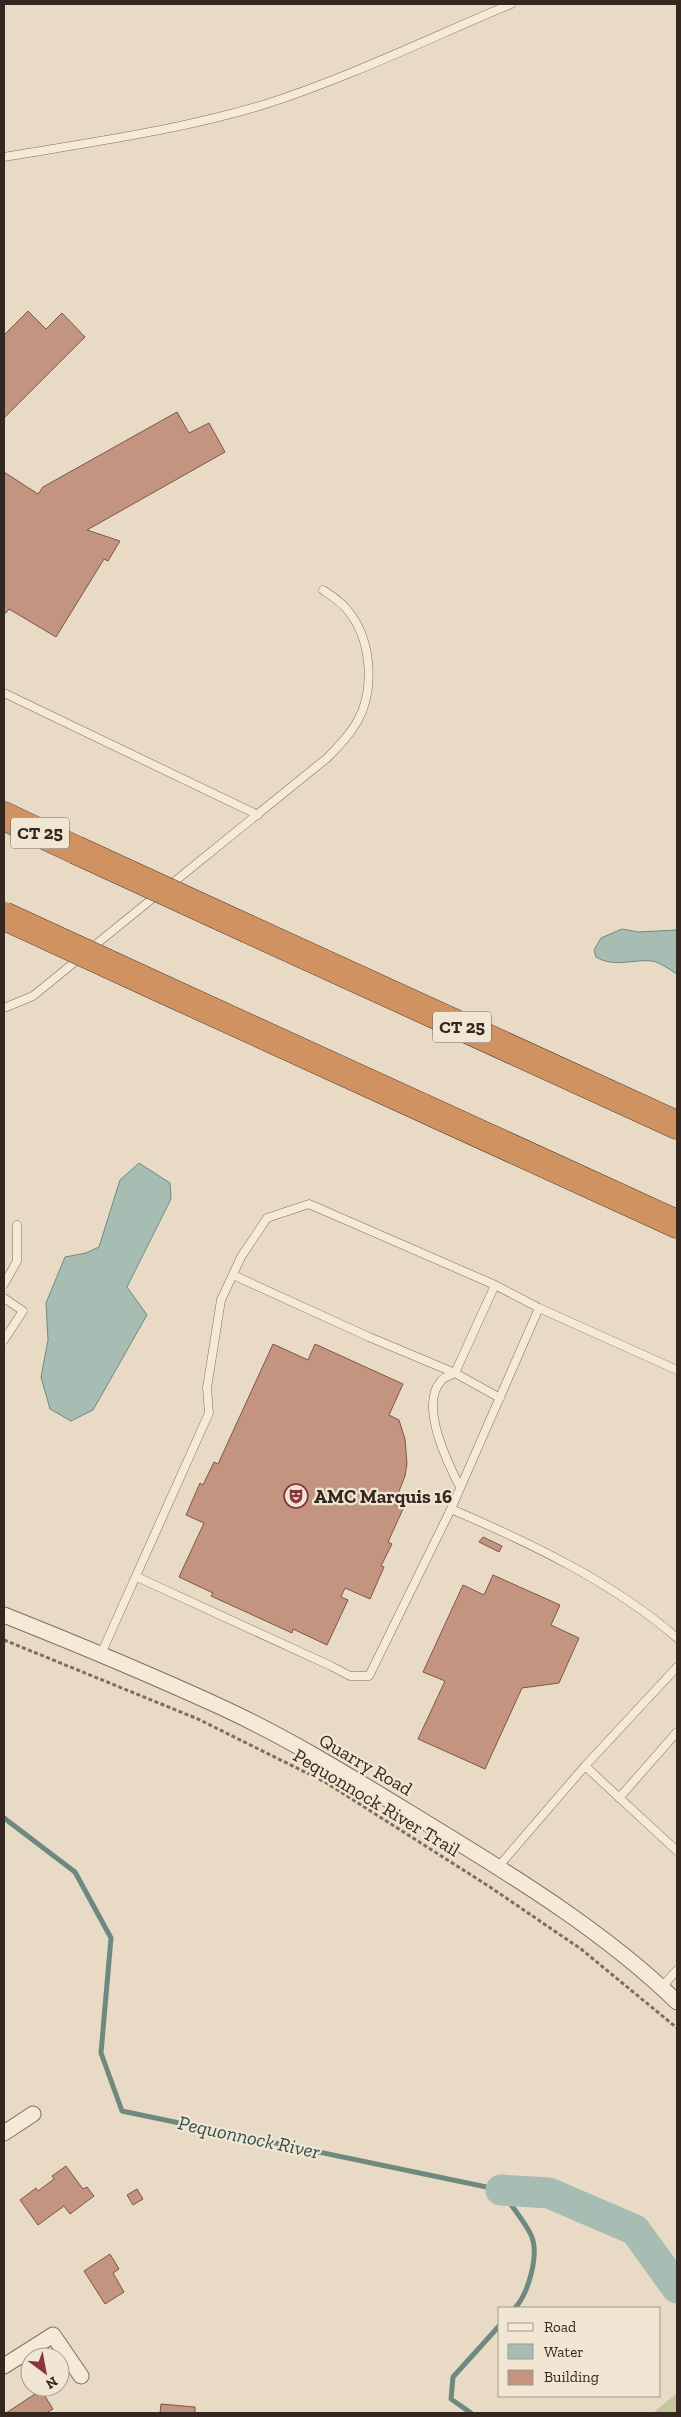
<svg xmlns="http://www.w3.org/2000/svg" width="681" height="2417" viewBox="0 0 681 2417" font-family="'Zilla Slab',serif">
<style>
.green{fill:#c5c69b}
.water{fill:#a7bdb4;stroke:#6e8a80}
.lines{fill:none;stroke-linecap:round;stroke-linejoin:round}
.stream{stroke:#6e8a80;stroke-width:5}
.river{stroke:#a7bdb4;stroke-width:31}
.building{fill:#c39480;stroke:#7e5646}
.lane-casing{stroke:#826d5d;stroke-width:9}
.street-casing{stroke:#826d5d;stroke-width:17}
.highway-casing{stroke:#503c31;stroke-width:29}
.path{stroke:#826d5d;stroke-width:3;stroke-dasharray:4 2.5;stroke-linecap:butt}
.lane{stroke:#f5e9d8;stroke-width:8}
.street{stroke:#f5e9d8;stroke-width:15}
.highway{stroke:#cf9260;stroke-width:28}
.highway-bridge-casing{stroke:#503c31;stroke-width:29;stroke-linecap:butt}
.highway-bridge{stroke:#cf9260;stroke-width:28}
.labels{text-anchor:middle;stroke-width:4.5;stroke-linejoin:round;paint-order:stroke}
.shield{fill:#f1e6d4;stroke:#6d6056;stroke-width:1}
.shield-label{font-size:18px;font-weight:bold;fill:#342720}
.poi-label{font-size:19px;font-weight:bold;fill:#342720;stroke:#f1e6d4;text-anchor:start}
.street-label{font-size:19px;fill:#342720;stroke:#f1e6d4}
.water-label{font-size:20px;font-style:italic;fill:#31524c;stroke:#f1e6d4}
</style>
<rect width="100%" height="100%" fill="#e9dac6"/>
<path class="green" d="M677,2393V2413H653Z"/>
<path class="water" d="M622,929L638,932L677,930V974C670,970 660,962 652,961C632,959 615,968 596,957L594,950L601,938Z
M139,1163L170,1183L171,1199L127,1287L147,1315L93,1410L71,1421L50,1409L41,1377L48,1340L46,1303L65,1257L86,1253L99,1247L120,1180Z"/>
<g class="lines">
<path class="stream" d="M4,1818L75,1872L111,1938L101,2053L122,2111L501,2190C510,2205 524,2220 531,2235C540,2254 528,2294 515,2308
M471,2413L451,2399L453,2377L500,2325"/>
<path class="river" d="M501,2190L549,2193L635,2230L677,2288"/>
</g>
<path class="building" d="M28,311L46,329L62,313L85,337L4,418V335Z
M177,412L189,433L209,423L225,452L87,530L120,541L108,561L104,559L56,637L9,609L6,613L4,612V472L38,494L43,487Z
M273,1344L308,1360L315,1344L403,1384L389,1415L399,1420L405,1439L407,1464L405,1476L394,1504L403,1509L388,1542L392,1544L381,1566L384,1567L370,1599L345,1588L341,1597L348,1600L327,1645L293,1629L292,1633L211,1596L213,1593L179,1577L204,1523L186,1515L200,1483L203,1485L214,1462L218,1464Z
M483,1537L502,1546L499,1552L479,1542Z
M493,1575L560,1605L551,1625L579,1638L559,1683L522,1688L485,1769L418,1739L445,1681L423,1672L463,1585L484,1595Z
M66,2166L83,2189L87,2187L94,2196L70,2214L64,2206L38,2225L20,2200L36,2188L38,2191L54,2179L52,2176Z
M137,2189L143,2199L133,2205L127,2195Z
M110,2254L119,2269L113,2273L124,2292L105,2304L84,2271Z
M41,2390L53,2409L46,2413H6Z
M161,2404L195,2407V2413H160Z"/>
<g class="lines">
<g class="lane-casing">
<path id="lane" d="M4,157C92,142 181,130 266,104C350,77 430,38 511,4
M4,693L258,815
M169,886L327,758C338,747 349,736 357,722C375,691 372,641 349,612C342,602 332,596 323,590
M89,950L158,894
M4,1008L33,996L81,957
M233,1275L369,1337L455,1373L500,1398
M4,1284L17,1261V1225
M4,1298L23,1311L4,1340
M460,1487C448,1464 419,1405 441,1381C444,1377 451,1375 455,1373L495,1285
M451,1509C528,1542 613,1582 677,1638
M137,1577L331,1666L350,1676H369L451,1509L539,1308
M101,1654L209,1413L207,1388L221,1300L241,1257L267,1218L309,1204L495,1285L539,1308L677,1370
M585,1766L677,1851
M619,1798L677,1732
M498,1867L585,1766L677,1667
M662,1987L677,1970"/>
</g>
<g class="street-casing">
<path id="street" d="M4,1615C77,1644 149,1674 221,1707C299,1743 372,1790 446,1835C526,1884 609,1936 677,2002
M4,2133L33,2114
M4,2366L53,2335L81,2376"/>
</g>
<g class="highway-casing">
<path id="highway" d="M4,816L76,850
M248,929L677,1125
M167,991L677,1224"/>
</g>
<path class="path" d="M4,1640L198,1719L325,1782L490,1887L581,1949L677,2028"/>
<use href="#lane" class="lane"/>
<use href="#street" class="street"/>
<use href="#highway" class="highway"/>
<g class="highway-bridge-casing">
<path id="highway-bridge" d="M76,850L248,929
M4,916L167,991"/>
</g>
<use href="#highway-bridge" class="highway-bridge"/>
</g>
<defs>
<g id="theatre-ring" transform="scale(1.25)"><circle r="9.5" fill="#f1e6d4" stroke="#8a343e" stroke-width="1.5"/><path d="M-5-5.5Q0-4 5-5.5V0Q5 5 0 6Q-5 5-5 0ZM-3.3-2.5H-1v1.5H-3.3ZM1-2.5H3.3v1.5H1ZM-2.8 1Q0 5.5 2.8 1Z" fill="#8a343e"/></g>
</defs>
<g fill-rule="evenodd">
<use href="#theatre-ring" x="296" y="1496"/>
</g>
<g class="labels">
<g class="shield">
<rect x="11" y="817.5" width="58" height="31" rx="4"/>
<rect x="433" y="1011.5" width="58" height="31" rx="4"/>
</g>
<g class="shield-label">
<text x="40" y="839">CT 25</text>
<text x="462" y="1033">CT 25</text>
</g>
<g class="poi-label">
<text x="314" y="1503">AMC Marquis 16</text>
</g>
<g class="street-label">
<text transform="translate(366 1764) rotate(30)" y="7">Quarry Road</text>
<text transform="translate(377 1802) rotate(31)" y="7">Pequonnock River Trail</text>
</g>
<g class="water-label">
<text transform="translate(249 2137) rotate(12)" y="7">Pequonnock River</text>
</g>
</g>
<rect width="681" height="2417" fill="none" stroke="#342720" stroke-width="10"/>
<rect x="498" y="2307" width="162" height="90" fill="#f1e6d4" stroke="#a59a8c"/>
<rect x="508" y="2323" width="25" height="8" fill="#f5e9d8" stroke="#a59a8c"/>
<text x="544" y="2332" font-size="15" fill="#342720">Road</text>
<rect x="508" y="2344" width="25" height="15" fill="#a7bdb4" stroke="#a59a8c"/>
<text x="544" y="2357" font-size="15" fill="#342720">Water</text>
<rect x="508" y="2370" width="25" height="15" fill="#c39480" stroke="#a59a8c"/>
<text x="544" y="2382" font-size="15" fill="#342720">Building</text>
<g transform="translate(45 2372) rotate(148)"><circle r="24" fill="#f1e6d4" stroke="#a59a8c"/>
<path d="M0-4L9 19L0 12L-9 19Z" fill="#8a343e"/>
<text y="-8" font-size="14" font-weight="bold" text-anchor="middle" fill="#342720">N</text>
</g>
</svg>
